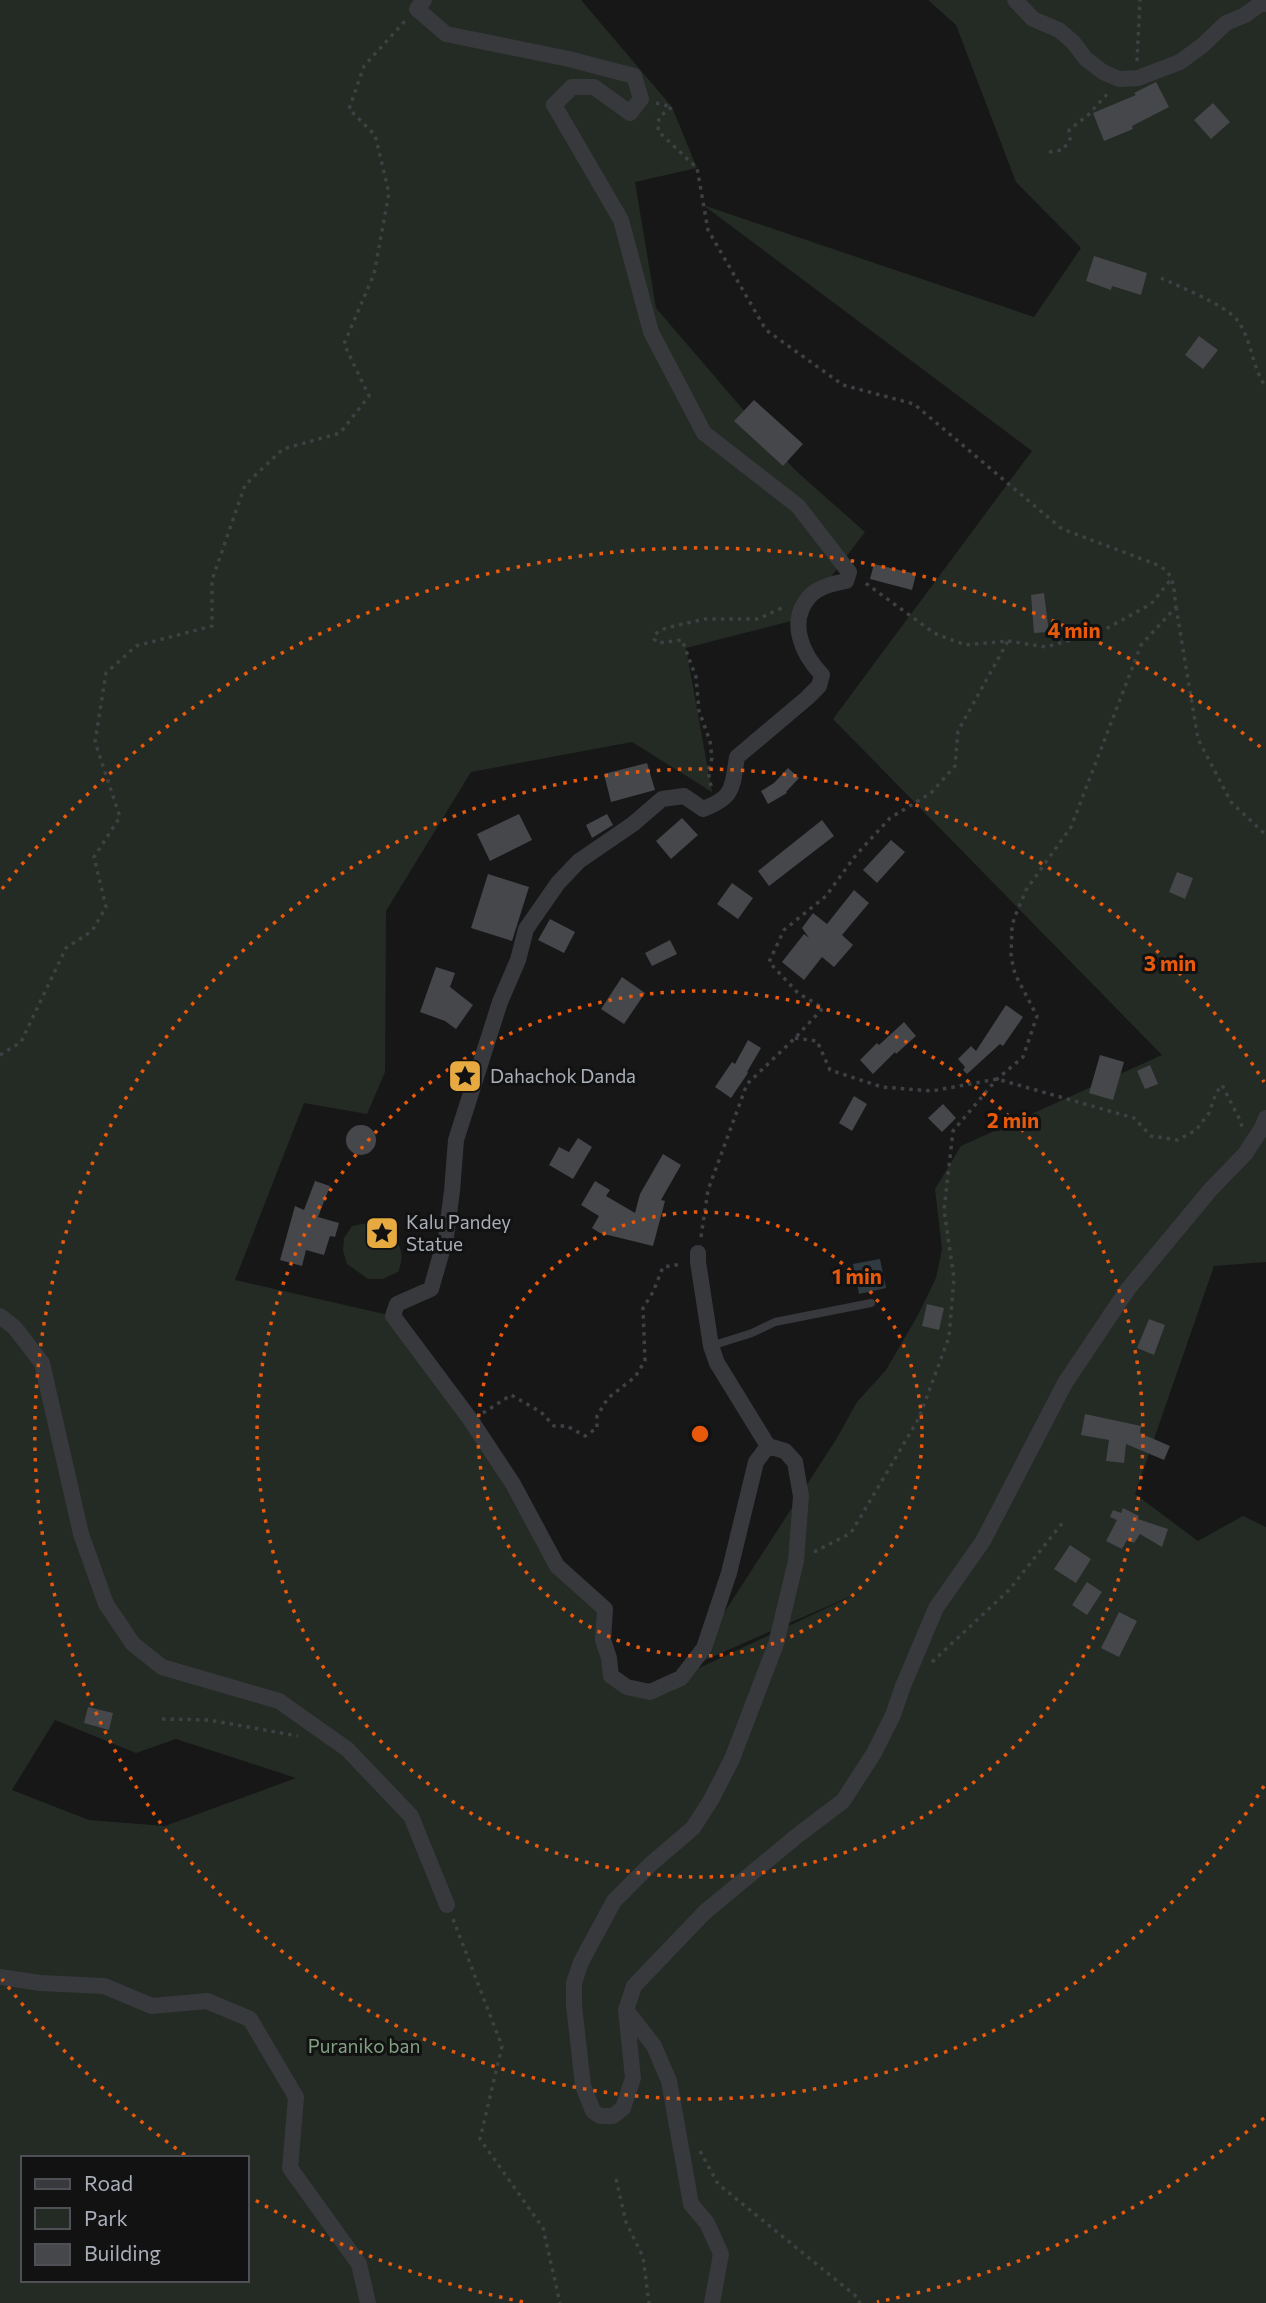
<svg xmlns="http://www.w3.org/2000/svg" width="1266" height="2303" viewBox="0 0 1266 2303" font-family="Commissioner,sans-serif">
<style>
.green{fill:#232b24;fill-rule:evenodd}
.water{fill:#303a41}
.building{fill:#46474b}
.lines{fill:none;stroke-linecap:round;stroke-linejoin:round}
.path{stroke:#3e4044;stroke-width:3.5;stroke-dasharray:3.5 5;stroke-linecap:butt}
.lane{stroke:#38393d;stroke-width:8}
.street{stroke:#38393d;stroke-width:16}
.ring{fill:none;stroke:#e8590c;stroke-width:3.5;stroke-dasharray:3.5 7}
.labels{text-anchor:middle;stroke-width:6;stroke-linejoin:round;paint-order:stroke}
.poi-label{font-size:19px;fill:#a9aeb8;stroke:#121213;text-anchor:start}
.park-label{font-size:19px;fill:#82a183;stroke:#121213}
.centre{fill:#e8590c;stroke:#121213;stroke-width:3.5}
.ring-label{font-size:21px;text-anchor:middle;font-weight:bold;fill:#e8590c;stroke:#121213;stroke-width:6;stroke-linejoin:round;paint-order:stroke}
</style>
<rect width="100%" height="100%" fill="#171718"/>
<path class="green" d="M0,0H581L672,107L697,168L635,182L656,308L794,469L865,532L799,619L686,648L712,792L632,742L471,772L386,911L385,1072L367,1114L304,1103L235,1280L393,1316L470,1419L557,1566L605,1609L611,1675L650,1691L865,1590L689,1667L837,1438L857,1402L886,1370L918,1315L936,1278L942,1249L935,1189L961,1146L1162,1055L833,719L1032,451L703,205L1034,317L1081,248L1016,182L956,25L928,0H1266V1262L1214,1266L1135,1494L1198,1541L1243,1516L1266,1527V2303H0ZM55,1720L136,1753L176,1739L296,1778L165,1826L89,1820L12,1790ZM23,2158H247V2280H23Z
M373,1222C393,1235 409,1246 398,1272L383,1279H368L347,1264L343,1251L344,1238L352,1226Z"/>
<path class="water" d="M880,1259L886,1288L859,1294L853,1264Z"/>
<path class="building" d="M1156,82L1169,107L1132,126L1133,129L1104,141L1093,113L1136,95L1134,93Z
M1213,103L1230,122L1211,139L1194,120Z
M1094,256L1147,273L1141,295L1112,286L1111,290L1086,281Z
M1199,336L1218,350L1203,369L1185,355Z
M754,400L803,444L783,466L734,421Z
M874,564L916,574L912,590L870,579Z
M1044,593L1049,632L1034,633L1031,595Z
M647,763L655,790L611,802L604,774Z
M788,768L799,778L786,792L787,793L768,804L761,791L774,783Z
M519,814L532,840L490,861L477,834Z
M607,814L613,825L592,838L586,825Z
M682,818L698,835L671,859L656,841Z
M822,820L834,836L769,886L758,871Z
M891,840L905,852L877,883L863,870Z
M1177,872L1193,878L1185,899L1169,892Z
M488,874L529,887L512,941L471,928Z
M732,883L753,898L738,919L717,904Z
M854,890L869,903L842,935L853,945L834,967L822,957L804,980L782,962L804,934L809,938L802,928L813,913L827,924Z
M550,919L575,932L564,953L538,940Z
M670,940L677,954L652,966L645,953Z
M436,967L455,973L450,987L473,1005L456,1029L445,1021L420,1012Z
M622,977L645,993L624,1024L601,1009Z
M1006,1005L1023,1017L1003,1046L1000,1044L967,1074L963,1070L965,1067L958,1059L971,1046L976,1051Z
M904,1022L916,1036L896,1054L895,1052L873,1074L860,1060L877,1043L879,1045Z
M748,1040L761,1048L747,1072L748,1073L731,1098L715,1087L732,1062L735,1064Z
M1100,1055L1124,1062L1113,1100L1089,1093Z
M1150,1065L1158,1084L1145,1089L1137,1071Z
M854,1096L867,1104L852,1131L839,1123Z
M943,1104L956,1118L942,1132L928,1118Z
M346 1140a15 15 0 1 1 30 0a15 15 0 1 1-30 0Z
M578,1138L592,1147L573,1179L549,1165L559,1147L569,1152Z
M663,1154L681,1165L661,1200L665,1201L653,1246L600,1233L592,1228L599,1216L581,1205L595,1181L610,1190L606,1196L635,1213L640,1194Z
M315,1181L330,1186L318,1217L339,1223L335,1237L330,1236L324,1255L306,1250L302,1266L280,1260L295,1206L304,1210Z
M927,1304L944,1308L939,1330L922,1326Z
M1149,1319L1165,1325L1154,1355L1137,1348Z
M1085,1414L1141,1426L1140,1433L1170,1446L1164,1460L1126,1444L1124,1463L1106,1461L1109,1440L1081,1435Z
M1123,1508L1139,1516L1138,1519L1168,1529L1162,1547L1140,1534L1134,1543L1127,1540L1122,1549L1106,1541L1117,1520L1110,1517L1113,1510L1121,1513Z
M1070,1545L1091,1559L1076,1583L1054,1569Z
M1087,1582L1102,1592L1087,1615L1072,1605Z
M1119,1612L1137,1621L1119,1657L1101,1648Z
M88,1707L113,1713L109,1730L84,1723Z"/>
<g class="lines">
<path class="path" d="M1137,61L1140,0
M656,103L672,107L659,117L658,131L697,168L708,230L766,330L843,385L914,404L1062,529L1158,565C1176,575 1173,588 1176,607L1141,645L1071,827L1026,890L1016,914L1012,925L1011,957L1015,974L1037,1016L1023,1057L997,1079L953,1131L944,1210L954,1278L949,1337L919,1418L851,1533L814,1552
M1049,152L1063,150L1070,139L1069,130L1088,115L1110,91
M1161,278C1180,287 1226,305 1238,321C1252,341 1252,368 1266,387
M1176,607L1198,739L1231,802L1266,835
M1008,641L1046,647L1102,631L1151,604L1172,578
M711,786L708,771L712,758L710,741L699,711L696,677L682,640L658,643L654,639L655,634L666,628L704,619H758L784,607
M795,1038L817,1041L830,1070L882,1087L932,1091L997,1079L1134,1118L1151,1136L1178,1140L1196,1130L1209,1113L1216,1093L1222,1085L1241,1122L1242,1128
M0,1055L21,1042L66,948L92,931L106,907L94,857L120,817L95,742L106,673L136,646L212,626V580L245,485L283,449L340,433L369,396L344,344L374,274L389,193L375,135L349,109L364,66L405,21
M701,1237L708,1190L747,1084L795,1038L823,1008L798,993L769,962L784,930L826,896L856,855L890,818L931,793L955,766L958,731L1008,641L965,645L934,633L864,582
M483,1413L511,1395L541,1412L554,1426H567L585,1436L597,1428V1416L608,1398L635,1377L645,1361L643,1308L653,1292L663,1267L682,1264
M932,1662L1009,1590L1064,1521
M162,1719L209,1720L298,1736
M453,1919L502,2046L480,2139L543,2228L560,2303
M700,2151L718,2184L857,2297L860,2303
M616,2179L626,2222L643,2257L649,2303"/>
<path class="lane" d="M711,1346L752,1333L775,1322L871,1303"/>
<path class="street" d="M424,0L417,9L446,34L569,59L634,76L641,99L630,113L594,87H572L554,105L621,220L651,332L704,433L798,506L849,572L846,581C835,583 818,587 810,596C787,621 802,654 822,675L819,686L807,698L737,757C732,787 735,797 703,809L684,796L662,799L633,824L579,861L558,883L526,929L518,960L500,1002L456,1140L452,1191L446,1237L431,1289L397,1304L393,1316L470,1419L513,1484L557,1566L605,1609L603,1640L609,1658L611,1676L627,1687L650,1692L681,1678L704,1648L729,1573L756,1462L768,1446
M1015,0L1033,19L1059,30L1073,42L1086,59L1103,72L1119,79L1138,78L1180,62L1203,45L1226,23L1245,15L1260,4H1266
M698,1253V1262L711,1346L717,1363L768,1446L785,1451L795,1462L801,1496L796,1561L776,1644L732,1759L711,1800L693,1828L652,1863L614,1901L581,1962L574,1983V2005L583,2086L593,2111L600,2116H613L623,2108L633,2078L626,2010L634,1986L705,1912L798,1835L843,1801L874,1753L893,1715L903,1686L936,1608L983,1541L1065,1383L1128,1289L1211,1189L1245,1154L1262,1128L1266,1118
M0,1316L15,1328L42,1363L81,1534L106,1604L133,1644L162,1667L279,1701L347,1749L411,1816L447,1905
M0,1977L40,1983L104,1986L152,2006L207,2001L250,2019L296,2097L290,2168L359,2264L368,2303
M626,2010L654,2046L669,2081L691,2204L707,2223L721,2254L712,2303"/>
</g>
<g class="ring">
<circle cx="700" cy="1434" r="222"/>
<circle cx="700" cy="1434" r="443"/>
<path d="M1264 1786A665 665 0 1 1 1264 1082"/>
<path d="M1264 2118A886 886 0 0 1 877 2302M523 2302A886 886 0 0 1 250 2197M185 2155A886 886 0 0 1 2 1979M2 889A886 886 0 0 1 1264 750"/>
</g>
<defs>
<g id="sight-square" transform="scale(1.75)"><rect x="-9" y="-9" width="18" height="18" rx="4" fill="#e7aa40" stroke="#121213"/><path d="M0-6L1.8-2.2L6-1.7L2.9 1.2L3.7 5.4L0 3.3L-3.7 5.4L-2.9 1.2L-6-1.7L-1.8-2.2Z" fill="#111"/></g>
</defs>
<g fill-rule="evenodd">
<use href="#sight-square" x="465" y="1076"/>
<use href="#sight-square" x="382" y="1233"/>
</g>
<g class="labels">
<g class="poi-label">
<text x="490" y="1083">Dahachok Danda</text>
<text x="406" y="1229">Kalu Pandey<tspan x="406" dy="22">Statue</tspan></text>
</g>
<g class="park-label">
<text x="364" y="2053">Puraniko ban</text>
</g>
</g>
<circle cx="700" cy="1434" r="10" class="centre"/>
<g class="ring-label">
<text x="1074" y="638">4 min</text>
<text x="1170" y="971">3 min</text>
<text x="1013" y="1128">2 min</text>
<text x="857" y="1284">1 min</text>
</g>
<rect x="21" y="2156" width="228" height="126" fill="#121213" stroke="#4e5055" stroke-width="2"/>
<rect x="35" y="2179" width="35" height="10" fill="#38393d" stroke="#4e5055" stroke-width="2"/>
<text x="84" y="2191" font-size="21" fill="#a9aeb8">Road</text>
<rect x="35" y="2208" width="35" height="21" fill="#232b24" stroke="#4e5055" stroke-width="2"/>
<text x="84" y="2226" font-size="21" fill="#a9aeb8">Park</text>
<rect x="35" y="2244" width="35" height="21" fill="#46474b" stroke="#4e5055" stroke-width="2"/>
<text x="84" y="2261" font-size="21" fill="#a9aeb8">Building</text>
</svg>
